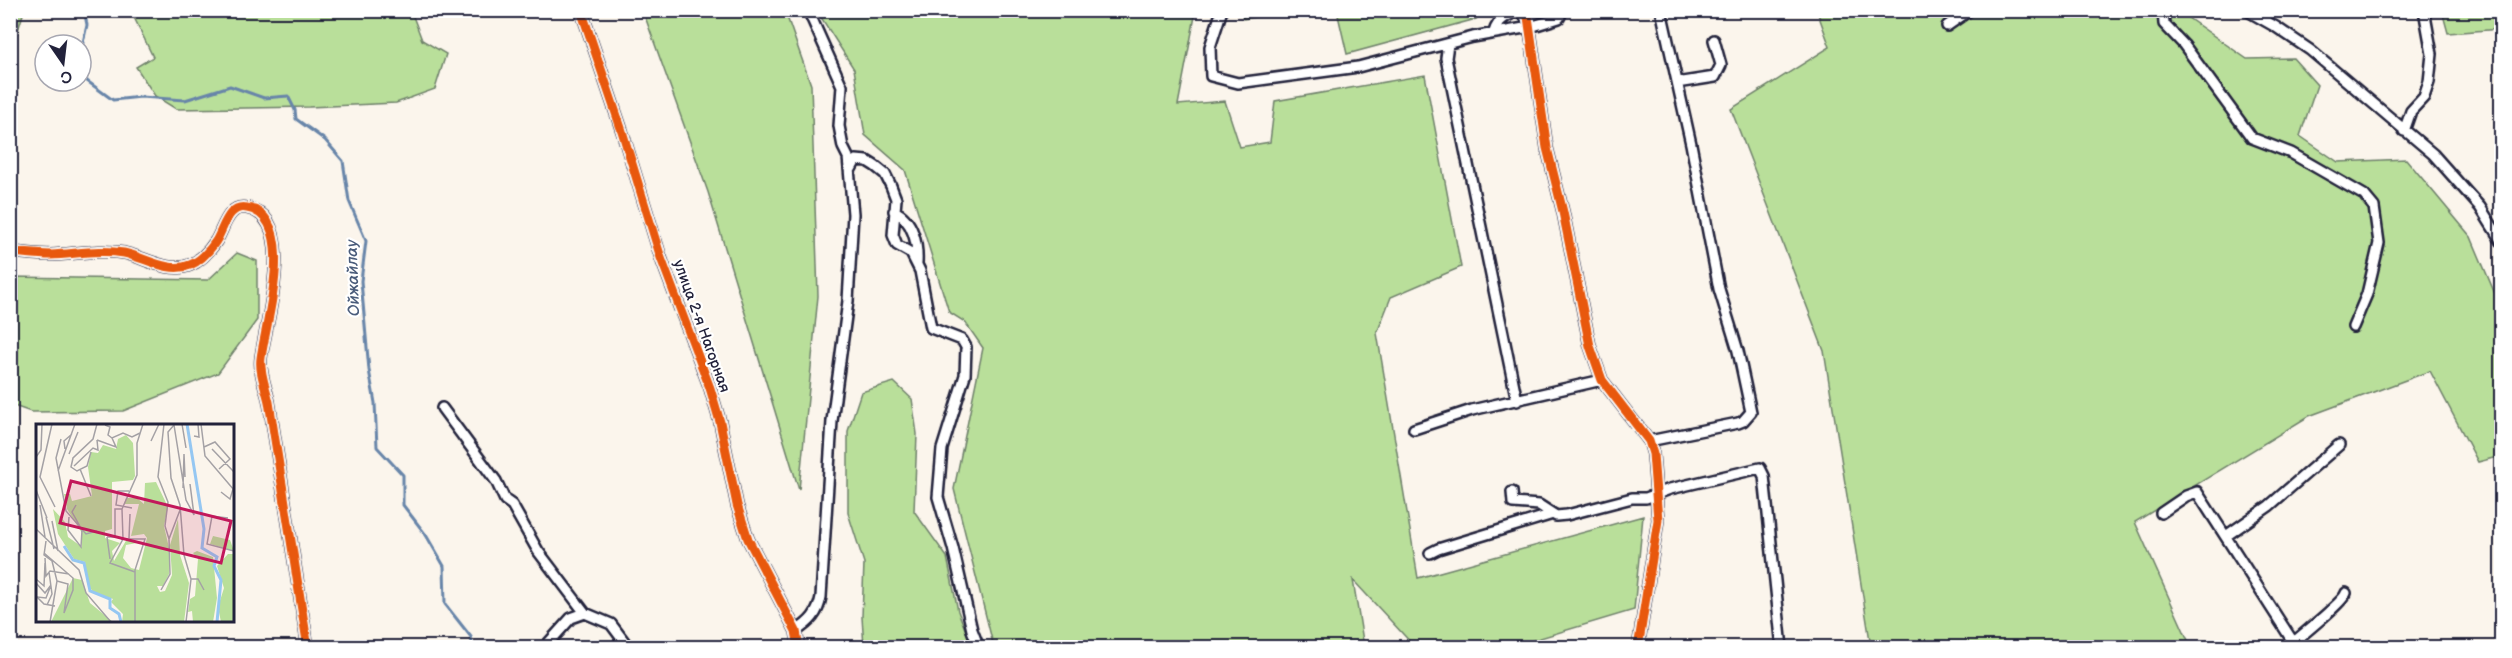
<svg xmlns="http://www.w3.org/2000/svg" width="2512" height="658" viewBox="0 0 2512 658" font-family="'Balsamiq Sans',sans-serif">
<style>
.green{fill:#b9df9a;stroke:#6e806a;stroke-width:1.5}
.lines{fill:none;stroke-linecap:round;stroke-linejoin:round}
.stream{stroke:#6785a9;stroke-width:3}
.minor-casing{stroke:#22223b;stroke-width:14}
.minor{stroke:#fff;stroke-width:9}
.cycleway-casing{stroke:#fff;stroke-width:13}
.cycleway{stroke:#e8590c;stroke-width:9}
.labels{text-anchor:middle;stroke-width:4.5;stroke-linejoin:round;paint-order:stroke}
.street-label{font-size:15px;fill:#22223b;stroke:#fff}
.water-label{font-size:16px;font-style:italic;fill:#4a5c7b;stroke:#fff}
.inset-river{fill:none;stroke:#95c7f2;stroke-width:3}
.inset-road{fill:none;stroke:#a4a1a5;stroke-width:1.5}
.view{fill:#c2185b;fill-opacity:0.15;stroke:#c2185b;stroke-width:3}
.inset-edge{fill:none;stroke:#22223b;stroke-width:3}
</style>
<rect width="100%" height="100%" fill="#fbf5ec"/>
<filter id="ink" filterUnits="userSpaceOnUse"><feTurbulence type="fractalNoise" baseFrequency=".0167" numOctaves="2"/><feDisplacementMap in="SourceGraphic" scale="12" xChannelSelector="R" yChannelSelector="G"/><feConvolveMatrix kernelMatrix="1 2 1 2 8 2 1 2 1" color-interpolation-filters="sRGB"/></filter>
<g filter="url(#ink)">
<path class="green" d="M11,10L24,11L11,53L10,11Z
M1241,10H1296V11L1243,19Z
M131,11H411L422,40L446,54L435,89L396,103L309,107L176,109L155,96L136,67L153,57Z
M643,11H785L811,85L818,296L799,490L708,192Z
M817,11H1196L1178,105L1225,101L1240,147L1270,142L1275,101L1425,75L1461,267L1391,297L1377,333L1418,578L1643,516L1634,610L1510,647H1415L1353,580L1364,647H996L992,640L954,489L983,348L965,322L949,312L905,170L865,135L854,69Z
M1337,11V10L1483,11L1476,19L1347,54Z
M1817,11H2178L2247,59L2293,58L2317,85L2300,136L2338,162L2406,159L2471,237L2501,308V456L2478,462L2430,371L2309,416L2135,522L2191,647H1871L1824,351L1731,109L1830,47Z
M2442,11H2501V29L2448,33Z
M237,253L257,261V320L218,373L123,411L31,412L11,405V277L208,280Z
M894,382L912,399L917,434L914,511L947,557L958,611L972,647H864L862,617L864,563L848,513V431L861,392Z"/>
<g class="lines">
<path class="stream" d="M81,51L87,25L84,10
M81,63L87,81L113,100L141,97L185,100L230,86L264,98L288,96L295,110L296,119L325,140L343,161L349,201L366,241L361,281L369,370L375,403L377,447L403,475V505L426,535L444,566L445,604L471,637L473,648"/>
<g class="minor-casing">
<path id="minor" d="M581,10L622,131L661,258L710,388L720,422L737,505L748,539L796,631L799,648
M1222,10L1210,47L1211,76L1238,83L1358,67L1473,37L1530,27L1559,18L1563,10
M1527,10L1547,148L1563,212L1590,346L1602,380L1649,441L1653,454L1658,520L1638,648
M2163,10L2164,24L2184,45L2252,138L2291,153L2364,195L2374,207L2379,243L2367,294L2353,327
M2246,10L2276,27L2310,50L2433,154L2480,207L2502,242
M1947,26L1970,10
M1494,32C1498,19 1508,14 1522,11L1527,20
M1448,44L1446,58L1517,401
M1677,80L1683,82L1715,77L1721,65L1714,40
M2404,131L2411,111L2424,97L2429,82L2432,54L2424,10
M850,171L856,160L867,161L875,166L885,174L891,186L896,199L893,235L897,245L911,253L920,271L931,328L962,340L966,347L965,375L942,449L938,497L953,548L972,630L979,648
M894,211C913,219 918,244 917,263
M10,252C24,253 38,255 51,255C76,254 99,249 124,253C144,257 169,274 190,265C200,261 210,250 216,241C224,228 228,204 247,208C299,217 265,325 261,358C259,372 266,388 269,402L308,648
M442,408L496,481L505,500L512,505L538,551L585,613
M1414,429L1472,410L1602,380
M1649,441L1738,423L1743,421L1751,412L1738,351L1719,289L1691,144L1661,10
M1512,492L1513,503L1539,505L1556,516L1567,515L1632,498H1646L1670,489L1760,468L1764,476L1782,648
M2161,513L2186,496L2197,492L2297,648
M2226,536L2269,506L2339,445
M1430,553L1438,549L1553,514
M796,631C810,622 818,614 821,597L832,421L848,301L853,214L848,157L843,147L839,126L842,86L808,10
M2294,642C2303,634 2344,601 2346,593
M544,648L571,618L585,613L611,624L629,648"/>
</g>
<use href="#minor" class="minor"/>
<g class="cycleway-casing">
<path id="cycleway" d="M581,10L622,131L661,258L710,388L720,422L737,505L748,539L796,631L799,648
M1527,10L1547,148L1563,212L1590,346L1602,380L1649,441L1653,454L1658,520L1638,648
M10,252C24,253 38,255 51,255C76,254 99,249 124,253C144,257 169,274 190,265C200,261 210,250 216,241C224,228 228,204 247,208C299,217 265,325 261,358C259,372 266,388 269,402L308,648"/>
</g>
<use href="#cycleway" class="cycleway"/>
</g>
</g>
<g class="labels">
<g class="street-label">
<text transform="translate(702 326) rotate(70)" y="5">улица 2-я Нагорная</text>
</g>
<g class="water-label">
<text transform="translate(352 278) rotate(-92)" y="6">Ойжайлау</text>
</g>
</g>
<g transform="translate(36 424)">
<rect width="198" height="198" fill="#fbf5ec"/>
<path d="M90,11L97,19L99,52L97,56L76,58V105L69,107V114L84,119L76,127L78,137L91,115L106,118L90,121L87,134L95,144L103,146L111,114L108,110L95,112L103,80H88L90,74H101L108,80L109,59L120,58L132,83L128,102L134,128L133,150L127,162H121L124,168L129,167L136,151L134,121L142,95L144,131L153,159L148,198H86L87,190L75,178L77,175L57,168L51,159L49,138L38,135L22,110L17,85L29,98L32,113L46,123V109L31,85L28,70H34L36,77L56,72L52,43L55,28L62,29L67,21L80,25L82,15ZM177,112L194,116L198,127L174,120ZM161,127L177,133L181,174L177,198H157L156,187L152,188L154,175L159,172L162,135L157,129ZM192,130H198V198H185L182,183L188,164L181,142ZM37,154L46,156L54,179L77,198H15Z" fill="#b9df9a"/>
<path class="inset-river" d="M151,0L168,105L166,124L181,133L178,142L185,156L181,198M28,122L37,136L48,139L54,167L74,175V184L83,190L85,198"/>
<path class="inset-road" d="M16,0L4,53L19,83M128,0L122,53L132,78L129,102L133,115M146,0L150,24M165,0L169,32L198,66M69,1L74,3L72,11L76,14L87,9L96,13L104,9M138,1L132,8L135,54L144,81L148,131L155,155L150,198M138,1L150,76L158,91L154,60M158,12L163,13L162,0M25,15L20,34L30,87L50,110L61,107M61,16L80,23L76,14M115,17L123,0M168,23L179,18L194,35L183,45M29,25L28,17L36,10M176,25L198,48M55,28L51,42L41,47L35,43L37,34L57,15L61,0M33,30L42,8M0,33L5,26L6,0M38,42L57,24L62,26L61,16M44,45L55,72M22,47L39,0M147,64L148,30L149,53M0,66L11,94M93,67H82L80,81L96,84M185,68L194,75L197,65M4,81L9,113M40,81L36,88L46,106M86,85L101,51V19L107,0M86,85L87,115L74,139L99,148M10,93L18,125M33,93L32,106L45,123L46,106M192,94L176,92L171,120L198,127M16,97L22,127M0,105L43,146L50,169L75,198M71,113H79V85H86M71,113L74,135M93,114L94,90M85,115H109L99,146V198M10,117L8,131L16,137L21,157L14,198M8,129L37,154V166L28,189L32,160L21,157M9,134L10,152L14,147L33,150M0,155L8,162L9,139M155,155H162L168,166M0,159L9,169L15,161L10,174L1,173L8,180L19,182M125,166L134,150L133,115L144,86M11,181L16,170L13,148"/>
<path class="view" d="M35,57L195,97L185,139L24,99Z"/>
<rect width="198" height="198" class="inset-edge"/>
</g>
<rect width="2512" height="658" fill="none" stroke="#fff" stroke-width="36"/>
<rect x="18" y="18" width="2476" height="622" fill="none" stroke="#22223b" stroke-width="2" filter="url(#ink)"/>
<g transform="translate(63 63) rotate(166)"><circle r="28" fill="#ffffff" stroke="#a7a7b1" stroke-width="1.5"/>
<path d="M0-4.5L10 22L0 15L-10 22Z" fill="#22223b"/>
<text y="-9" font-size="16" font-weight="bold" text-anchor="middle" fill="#22223b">С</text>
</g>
</svg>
